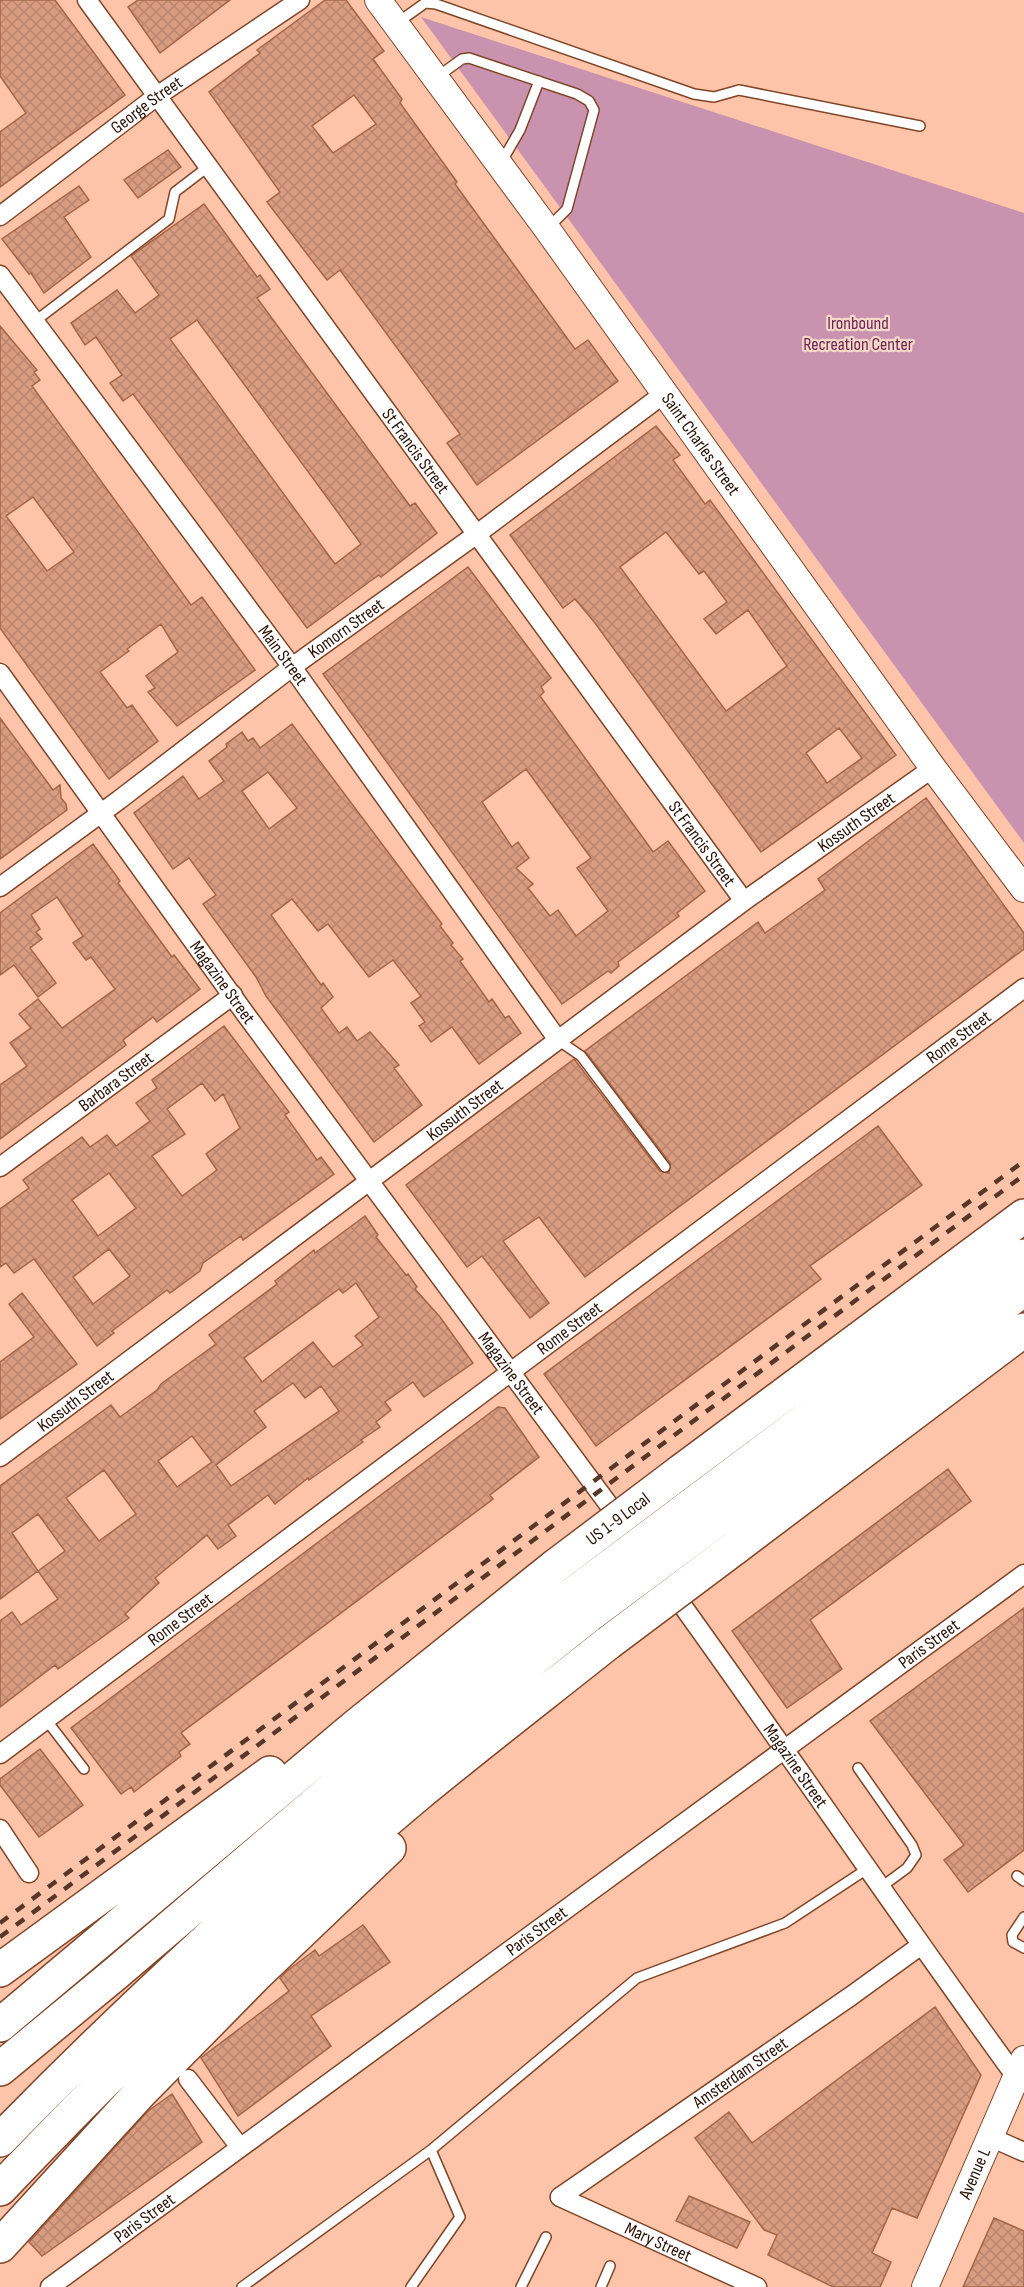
<svg xmlns="http://www.w3.org/2000/svg" width="1024" height="2287" viewBox="0 0 1024 2287" font-family="'Sofia Sans Condensed',sans-serif">
<style>
.park{fill:#c993b0}
.building{fill:url(#building-cross-hatch);stroke:#a46446;stroke-width:1.5;fill-rule:evenodd}
.lines{fill:none;stroke-linecap:round;stroke-linejoin:round}
.lane-casing{stroke:#804426;stroke-width:12}
.street-casing{stroke:#804426;stroke-width:21}
.secondary-casing{stroke:#804426;stroke-width:28}
.highway-casing{stroke:#804426;stroke-width:36}
.lane{stroke:#fff;stroke-width:9}
.street{stroke:#fff;stroke-width:18}
.secondary{stroke:#fff;stroke-width:26}
.highway{stroke:#fff;stroke-width:33}
.rail{stroke:#573729;stroke-width:4.5;stroke-dasharray:10 10;stroke-linecap:butt}
.highway-bridge-casing{stroke:#804426;stroke-width:36;stroke-linecap:butt}
.highway-bridge{stroke:#fff;stroke-width:33}
.labels{text-anchor:middle;stroke-width:4.5;stroke-linejoin:round;paint-order:stroke}
.street-label{font-size:18px;fill:#291005;stroke:#f6d8cb}
.park-label{font-size:18px;fill:#6a244f;stroke:#f6d8cb}
</style>
<defs>
<pattern id="building-cross-hatch" width="8" height="8" patternUnits="userSpaceOnUse" patternTransform="scale(1.5)"><rect width="8" height="8" fill="#d89c81"/><path d="M0 0l8 8M0 8l8-8" fill="none" stroke="#b9856e"/></pattern>
</defs>
<rect width="100%" height="100%" fill="#fdc4aa"/>
<path class="park" d="M421,17L1024,213V843Z"/>
<path class="building" d="M0,0H55L125,95L0,187V132L26,113L0,76Z
M138,0H230L160,53L128,7Z
M325,0H346L384,51L373,59L402,99L400,103L457,182L455,184L575,349L588,340L618,381L477,485L447,443L460,434L340,270L327,280L267,202L280,192L209,92L260,53L257,50ZM354,95L376,124L333,153L312,126Z
M168,150L181,167L138,198L124,180Z
M79,186L89,200L64,217L91,257L44,293L31,273L29,274L2,239Z
M204,204L257,277L260,275L270,289L257,298L410,506L415,503L437,533L381,577L379,575L369,582L307,628L133,394L123,401L110,383L122,375L96,337L85,345L71,323L117,290L135,313L159,295L131,256ZM197,320L361,544L335,564L170,339Z
M0,326L37,370L34,372L40,380L32,386L191,605L202,597L255,670L177,726L148,692L155,688L146,676L178,652L161,624L127,649L129,651L100,672L127,708L132,705L158,741L109,779L0,628ZM33,497L74,552L47,571L6,516Z
M656,426L680,455L673,460L705,504L710,500L896,755L761,852L595,623L575,599L563,608L510,535ZM666,532L699,574L704,571L727,602L704,619L716,634L748,610L787,666L726,711L620,567ZM839,728L862,758L827,783L806,753Z
M468,567L551,678L541,687L544,692L540,696L646,842L653,852L668,841L705,891L677,913L679,916L618,962L619,966L611,973L608,971L562,1004L323,674ZM526,769L591,858L577,868L608,911L576,936L558,910L550,916L528,888L533,884L516,868L529,858L518,842L512,847L482,802Z
M0,718L53,790L60,785L61,798L66,804L67,810L0,859Z
M292,724L442,924L440,926L453,943L451,945L463,959L460,961L489,1002L492,999L505,1018L509,1016L521,1033L479,1064L452,1027L431,1042L419,1026L425,1022L411,1003L421,996L393,960L369,977L328,924L318,931L292,899L271,915L321,985L323,983L333,997L321,1008L339,1033L347,1027L357,1041L370,1032L399,1065L394,1068L422,1105L374,1142L266,996L256,977L203,904L216,895L189,858L173,869L134,813L183,776L199,799L224,781L209,761L227,747L226,744L242,732L248,741L253,738L260,748ZM268,772L297,808L269,829L242,791Z
M926,798L1024,933V949L585,1277L539,1217L503,1241L549,1303L530,1318L482,1256L467,1267L406,1185L574,1059L660,1171L669,1173L670,1163L585,1051L758,922L765,933L825,890L818,879Z
M93,844L120,881L118,883L172,957L174,955L200,989L157,1022L153,1017L123,1040L126,1045L0,1139V1085L27,1066L10,1043L31,1028L19,1014L38,999L62,1028L115,989L91,957L86,960L73,943L83,936L57,897L31,915L40,929L36,932L42,939L30,948L56,983L38,997L14,965L0,975V913Z
M224,1026L289,1112L285,1115L317,1160L321,1157L334,1174L243,1240L241,1236L203,1263L200,1271L170,1293L167,1290L112,1331L114,1333L97,1346L34,1259L14,1273L6,1263L0,1267V1209L29,1188L23,1180L82,1137L90,1147L107,1135L116,1146L150,1121L136,1103L157,1088L152,1080ZM202,1083L215,1101L223,1094L240,1128L206,1154L217,1170L182,1196L152,1156L185,1134L167,1109ZM109,1173L136,1208L98,1236L72,1200ZM109,1249L130,1276L93,1304L73,1277Z
M878,1126L922,1185L810,1266L821,1279L596,1446L544,1374Z
M365,1216L378,1235L376,1237L406,1275L408,1274L417,1287L415,1289L440,1317L473,1363L424,1397L413,1382L385,1402L391,1410L376,1422L380,1427L361,1440L363,1442L309,1480L308,1478L275,1504L268,1495L228,1525L236,1536L218,1549L207,1535L155,1578L159,1583L125,1614L129,1618L58,1669L55,1665L0,1707V1621L12,1612L21,1625L58,1599L38,1571L0,1599V1486L111,1405L120,1417L157,1390L161,1384L216,1344L209,1335L277,1284L275,1281L314,1250L315,1253ZM356,1283L379,1317L355,1336L363,1345L333,1367L313,1342L262,1382L244,1358L339,1289L343,1293ZM293,1383L305,1398L321,1386L339,1411L231,1486L216,1465L266,1427L254,1411ZM192,1436L212,1462L177,1487L158,1461ZM104,1470L136,1514L99,1541L66,1498ZM38,1514L65,1551L38,1571L12,1533Z
M22,1293L77,1364L0,1419V1362L34,1337L9,1304Z
M498,1407L505,1408L539,1457L490,1495L493,1499L181,1733L190,1744L179,1752L181,1756L134,1792L131,1787L121,1794L71,1728Z
M948,1469L971,1501L810,1620L842,1669L787,1708L732,1631Z
M1024,1608V1850L968,1892L944,1860L964,1845L870,1721Z
M40,1749L83,1805L39,1837L0,1785V1779Z
M363,1925L390,1962L311,2016L331,2046L238,2116L201,2058L289,1991L280,1978L287,1971L315,1950L319,1956Z
M935,2007L981,2075L917,2218L892,2208L872,2253L891,2262L880,2287H833L768,2255L777,2235L764,2230L695,2138L729,2112L752,2143Z
M172,2094L202,2142L42,2256L29,2242L148,2111Z
M689,2196L750,2222L737,2248L676,2221Z
M994,2218L1024,2231V2287H963Z"/>
<g class="lines">
<g class="lane-casing">
<path id="lane" d="M397,23L425,3L436,4L694,94L714,97L739,90L920,126
M437,77L462,59L469,58L577,94L589,101L594,110L567,209L549,227
M501,163L520,130L539,81
M34,322L169,219L175,192L209,166
M558,1040L581,1056L665,1167
M47,1721L84,1769
M858,1768L912,1845L916,1855L907,1868L880,1888
M1017,1876L1024,1881
M1024,1917L1012,1935L1013,1942L1024,1948
M242,2287L431,2150
M411,2287L460,2217L431,2150L637,1978L785,1923L867,1869
M521,2287L546,2237
M601,2287L610,2266"/>
</g>
<g class="street-casing">
<g id="street">
<path id="s1" d="M87,0L744,901"/>
<path id="s2" d="M0,216L157,96L300,0"/>
<path id="s3" d="M0,275L292,667L558,1040"/>
<path id="s4" d="M0,673L244,1012L623,1524"/>
<path id="s5" d="M0,887L119,800L292,667L477,534L665,393"/>
<path id="s6" d="M0,1167L233,995"/>
<path id="s7" d="M0,1457L744,901L933,768"/>
<path id="s8" d="M669,1587C786,1749 898,1915 1016,2077"/>
<path id="s9" d="M0,1754L1024,988"/>
<path d="M0,1829L29,1873"/>
<path d="M188,2079L239,2146"/>
<path d="M990,2137L1024,2152"/>
<path id="s10" d="M560,2197L851,1996L920,1946"/>
<path id="s11" d="M560,2197L757,2287"/>
<path id="s12" d="M50,2287L1024,1574"/>
</g>
</g>
<g class="secondary-casing">
<g id="secondary">
<path id="s13" d="M378,0L547,229L933,768L1024,889"/>
<path id="s14" d="M925,2287L1024,2059"/>
</g>
</g>
<g class="highway-casing">
<path id="highway" d="M680,1472L1024,1216
M701,1498L1024,1256
M716,1521L1024,1289
M736,1547L1024,1330
M0,1970L270,1773
M0,2025L356,1726L554,1567
M0,2069L115,1974L417,1717L573,1594
M0,2140C184,1951 381,1780 588,1616
M0,2189C131,2051 270,1918 416,1796C479,1744 544,1694 608,1643
M0,2246L138,2095L257,1974L389,1848"/>
</g>
<use href="#lane" class="lane"/>
<use href="#street" class="street"/>
<use href="#secondary" class="secondary"/>
<use href="#highway" class="highway"/>
<path class="rail" d="M0,1923L1024,1161
M0,1937L1024,1175"/>
<g class="highway-bridge-casing">
<g id="highway-bridge">
<path id="s15" d="M554,1567L680,1472"/>
<path d="M573,1594L701,1498"/>
<path d="M588,1616L716,1521"/>
<path d="M608,1643L736,1547"/>
</g>
</g>
<use href="#highway-bridge" class="highway-bridge"/>
</g>
<g class="labels">
<g class="street-label">
<text dy="6" stroke="none"><textPath href="#s2" startOffset="184">George Street</textPath></text>
<text dy="6" stroke="none"><textPath href="#s13" startOffset="549">Saint Charles Street</textPath></text>
<text dy="6" stroke="none"><textPath href="#s1" startOffset="558">St Francis Street</textPath></text>
<text dy="6" stroke="none"><textPath href="#s5" startOffset="432">Komorn Street</textPath></text>
<text dy="6" stroke="none"><textPath href="#s3" startOffset="474">Main Street</textPath></text>
<text dy="6" stroke="none"><textPath href="#s7" startOffset="1066">Kossuth Street</textPath></text>
<text dy="6" stroke="none"><textPath href="#s1" startOffset="1044">St Francis Street</textPath></text>
<text dy="6" stroke="none"><textPath href="#s4" startOffset="381">Magazine Street</textPath></text>
<text dy="6" stroke="none"><textPath href="#s9" startOffset="1197">Rome Street</textPath></text>
<text dy="6" stroke="none"><textPath href="#s6" startOffset="144">Barbara Street</textPath></text>
<text dy="6" stroke="none"><textPath href="#s7" startOffset="580">Kossuth Street</textPath></text>
<text dy="6" stroke="none"><textPath href="#s9" startOffset="711">Rome Street</textPath></text>
<text dy="6" stroke="none"><textPath href="#s4" startOffset="867">Magazine Street</textPath></text>
<text dy="6" stroke="none"><textPath href="#s7" startOffset="94">Kossuth Street</textPath></text>
<text dy="6" stroke="none"><textPath href="#s15" startOffset="80">US 1-9 Local</textPath></text>
<text dy="6" stroke="none"><textPath href="#s9" startOffset="225">Rome Street</textPath></text>
<text dy="6" stroke="none"><textPath href="#s12" startOffset="1089">Paris Street</textPath></text>
<text dy="6" stroke="none"><textPath href="#s8" startOffset="219">Magazine Street</textPath></text>
<text dy="6" stroke="none"><textPath href="#s12" startOffset="603">Paris Street</textPath></text>
<text dy="6" stroke="none"><textPath href="#s10" startOffset="219">Amsterdam Street</textPath></text>
<text dy="6" stroke="none"><textPath href="#s14" startOffset="124">Avenue L</textPath></text>
<text dy="6" stroke="none"><textPath href="#s12" startOffset="117">Paris Street</textPath></text>
<text dy="6" stroke="none"><textPath href="#s11" startOffset="108">Mary Street</textPath></text>
</g>
<g class="park-label">
<text x="858" y="329">Ironbound<tspan x="858" dy="21">Recreation Center</tspan></text>
</g>
</g>
</svg>
